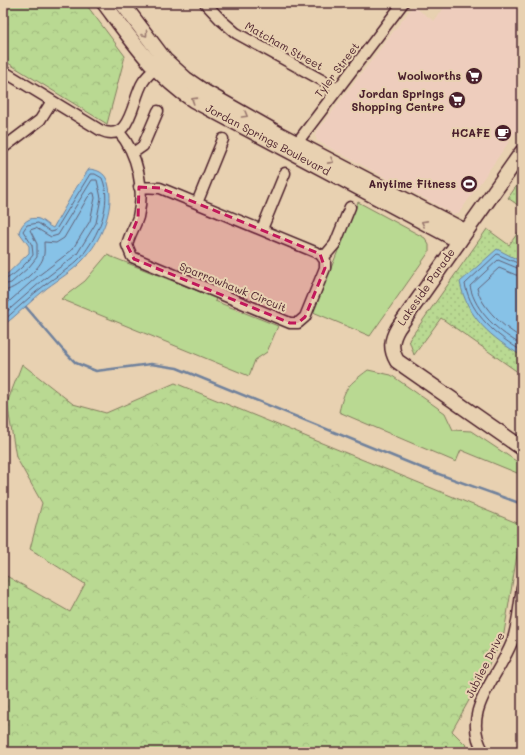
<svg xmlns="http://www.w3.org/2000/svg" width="525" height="755" viewBox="0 0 525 755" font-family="Mali,sans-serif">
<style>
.built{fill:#eecdbd}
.green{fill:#b9d992;stroke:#827c5e}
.forest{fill:url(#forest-crowns);stroke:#827c5e}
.park{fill:url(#park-dots);stroke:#827c5e}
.water{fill:#87c2e7;stroke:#6f819c}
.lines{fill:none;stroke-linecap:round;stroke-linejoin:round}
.shore{stroke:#626076;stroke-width:1}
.stream{stroke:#6f819c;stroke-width:2.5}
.street-casing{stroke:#4a1f2b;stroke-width:13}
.secondary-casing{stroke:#4a1f2b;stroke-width:17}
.street{stroke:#e8d1b1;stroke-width:10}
.secondary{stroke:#e8d1b1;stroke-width:14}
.oneway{stroke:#99786e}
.marked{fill:#c2185b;fill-opacity:0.2;stroke:#c2185b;stroke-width:3;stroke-dasharray:8 5;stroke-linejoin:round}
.labels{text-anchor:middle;stroke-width:4;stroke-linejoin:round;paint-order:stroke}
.street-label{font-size:11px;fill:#4a1f2b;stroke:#e8d1b1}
.poi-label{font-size:11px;font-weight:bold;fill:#4a1f2b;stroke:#e8d1b1;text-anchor:end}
</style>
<defs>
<pattern id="forest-crowns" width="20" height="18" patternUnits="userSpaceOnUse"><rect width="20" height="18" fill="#b9d992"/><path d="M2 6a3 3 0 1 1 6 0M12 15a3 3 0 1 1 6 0" fill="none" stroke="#a1ba7e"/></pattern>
<pattern id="park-dots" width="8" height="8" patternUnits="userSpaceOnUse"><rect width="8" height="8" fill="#b9d992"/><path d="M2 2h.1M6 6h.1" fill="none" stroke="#a1ba7e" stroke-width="1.8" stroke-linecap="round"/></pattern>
</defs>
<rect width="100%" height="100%" fill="#e8d1b1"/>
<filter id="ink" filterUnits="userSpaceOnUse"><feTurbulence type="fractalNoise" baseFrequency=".025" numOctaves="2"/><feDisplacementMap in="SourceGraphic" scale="8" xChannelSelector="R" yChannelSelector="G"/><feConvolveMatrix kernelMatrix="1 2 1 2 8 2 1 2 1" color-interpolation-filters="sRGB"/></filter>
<g filter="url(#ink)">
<path class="built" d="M448,3H522V123L459,213L453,214L317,141L315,134L413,6L434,21Z"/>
<path class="green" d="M358,202L425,238L429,245V252L370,336L313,312Z
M107,255L216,298L215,301L278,326L267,352L255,360L249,376L61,299L85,281Z
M368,370L391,375L445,413L453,430L471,431L522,465V475L461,450L456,462L339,412C345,387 347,386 368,370Z"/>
<path class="forest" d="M3,3H85L125,56L107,124L3,60Z
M22,364L73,404L106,413L175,383L522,525L503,639L452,731L473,752H3V574L70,612L85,584L30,549L42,503L16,457L7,403Z"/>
<path class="park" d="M522,178V208L508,198Z
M522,227V375L441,318L414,355L409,340L487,229L509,245Z"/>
<path class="water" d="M89,169C101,170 107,175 109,187C114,211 100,242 83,260C73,271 59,279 47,288C32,300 18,314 3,326V278L29,253V246L19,232C22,223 29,216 39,219C44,221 48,226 53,228L76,188Z
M497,249L522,262V356C492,338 467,318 460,282Z"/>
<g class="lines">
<path class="shore" d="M522,265L497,254L465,284C471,315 497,336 522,351
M522,270L498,260L470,286C475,312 500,333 522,345
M522,276L516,275L499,268L477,288C481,308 506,329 522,338
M3,280C11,279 28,262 33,255L32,245L23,231L27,225L38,223L51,232L55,231L90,174H95L102,178C113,204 98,236 81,257C71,268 56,276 45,285C30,296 17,309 3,321
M3,285L11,283L29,267L37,257V244L30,230L36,228L51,237L58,235L92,180H97L101,198L96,223L77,254L42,281L3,315
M3,291C14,291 40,269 43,258C45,253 44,247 44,242L56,243L64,238L88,197L92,193H94L95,198L90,221L72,250L38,276L3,307"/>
<path class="stream" d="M26,307L62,349L76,363L96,371L151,364L177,368L422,468L522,504"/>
<g class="street-casing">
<path id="street" d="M205,3L221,20L236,33L338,89
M3,71L100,130C131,145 132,99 143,82C147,75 155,69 161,64
M119,132C138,154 145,189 138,217C135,227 129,235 127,245L132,257L290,323H298L305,317L325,268V260L320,254L160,188L139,187
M3,148L40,120L52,101
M293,148L403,3
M133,153L143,146L158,111
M197,203L223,139
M262,229L285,173
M323,258L335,244L350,207
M484,752C459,713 498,678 512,642C518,625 519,606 522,588"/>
</g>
<g class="secondary-casing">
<g id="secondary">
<path id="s1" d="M104,3C131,39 155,75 193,100L459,241"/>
<path d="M122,3L165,60L186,79L205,92L279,134L465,231"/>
<path d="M522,152L398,328C391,340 390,349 397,361L522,448"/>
</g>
</g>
<use href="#street" class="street"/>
<use href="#secondary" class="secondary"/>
</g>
<defs><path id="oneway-chevron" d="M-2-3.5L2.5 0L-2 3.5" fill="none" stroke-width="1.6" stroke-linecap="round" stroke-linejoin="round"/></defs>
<g class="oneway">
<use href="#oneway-chevron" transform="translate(145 34) rotate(53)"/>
<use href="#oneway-chevron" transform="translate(194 100) rotate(-148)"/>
<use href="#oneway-chevron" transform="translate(245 115) rotate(30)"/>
<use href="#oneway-chevron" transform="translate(331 161) rotate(28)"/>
<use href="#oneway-chevron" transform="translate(424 223) rotate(-152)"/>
</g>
</g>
<path class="marked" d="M139,187L160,188L320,254L325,268L305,317L298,323H290L134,259L127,245L138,218Z"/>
<defs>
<g id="supermarket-disc" transform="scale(0.9)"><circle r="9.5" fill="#4a1f2b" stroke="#e8d1b1"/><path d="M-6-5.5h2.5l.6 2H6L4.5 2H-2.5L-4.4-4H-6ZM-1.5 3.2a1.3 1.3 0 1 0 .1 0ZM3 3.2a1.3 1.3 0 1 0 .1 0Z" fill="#fff"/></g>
<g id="cafe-disc" transform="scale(0.9)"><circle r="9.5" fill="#4a1f2b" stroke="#e8d1b1"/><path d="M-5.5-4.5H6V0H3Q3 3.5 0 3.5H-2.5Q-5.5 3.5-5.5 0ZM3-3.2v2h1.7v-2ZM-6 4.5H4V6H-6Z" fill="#fff"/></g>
<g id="stadium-disc" transform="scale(0.9)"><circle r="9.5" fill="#4a1f2b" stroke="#e8d1b1"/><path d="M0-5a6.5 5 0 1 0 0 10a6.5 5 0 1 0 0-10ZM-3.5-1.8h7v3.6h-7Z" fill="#fff"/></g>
</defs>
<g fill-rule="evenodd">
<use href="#supermarket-disc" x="474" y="76"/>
<use href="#supermarket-disc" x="457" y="100"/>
<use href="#cafe-disc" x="503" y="133"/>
<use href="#stadium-disc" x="469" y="184"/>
</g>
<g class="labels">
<g class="street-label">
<text transform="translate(284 46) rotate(29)" y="4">Matcham Street</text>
<text transform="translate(337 70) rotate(-53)" y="4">Tyler Street</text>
<text dy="4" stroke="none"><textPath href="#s1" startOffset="217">Jordan Springs Boulevard</textPath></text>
<text transform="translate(233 287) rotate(22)" y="4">Sparrowhawk Circuit</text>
<text transform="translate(426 287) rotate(-55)" y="4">Lakeside Parade</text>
<text transform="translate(485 665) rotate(-63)" y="4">Jubilee Drive</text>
</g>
<g class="poi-label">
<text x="461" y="80">Woolworths</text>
<text x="444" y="98">Jordan Springs<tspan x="444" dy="13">Shopping Centre</tspan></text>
<text x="490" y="137">HCAFE</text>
<text x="456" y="188">Anytime Fitness</text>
</g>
</g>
<rect width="525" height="755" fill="none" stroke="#e8d1b1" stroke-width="16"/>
<rect x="8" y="8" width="509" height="739" fill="none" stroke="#4a1f2b" stroke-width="1.5" filter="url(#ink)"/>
</svg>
